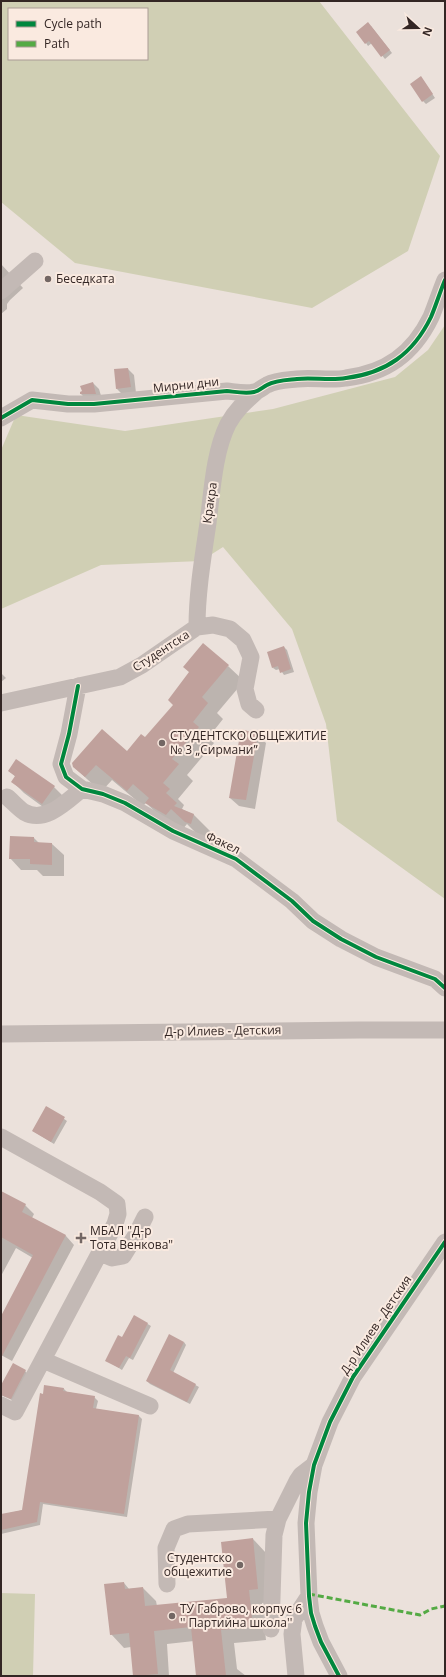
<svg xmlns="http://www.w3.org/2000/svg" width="446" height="1677" viewBox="0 0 446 1677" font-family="'Open Sans',sans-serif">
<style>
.green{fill:#d0cfb4;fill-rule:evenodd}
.shadow{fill:#0003}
.building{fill:#c0a19c}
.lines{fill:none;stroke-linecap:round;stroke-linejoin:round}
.minor{stroke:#c3b9b5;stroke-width:17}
.quiet{stroke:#54aa44;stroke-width:3;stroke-dasharray:6 3;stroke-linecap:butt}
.cycleway-casing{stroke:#faeae0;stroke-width:6}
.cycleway{stroke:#00873e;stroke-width:4}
.poi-dot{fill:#736764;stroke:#faeae0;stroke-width:1.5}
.labels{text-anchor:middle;stroke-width:4;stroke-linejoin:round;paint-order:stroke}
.poi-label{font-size:12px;fill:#332624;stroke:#faeae0;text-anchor:start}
.street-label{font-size:12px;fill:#332624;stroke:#faeae0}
</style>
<rect width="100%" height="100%" fill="#ebe1db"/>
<path class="green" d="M1,1H319L440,156L408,251L312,308L75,263L1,202ZM9,9H147V59H9Z
M445,325V899L337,821L326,724L292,629L223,547L201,561L101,565L1,609V450L16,415L125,431L273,409L395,377L428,350Z
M1,1593L35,1594L33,1676H1Z"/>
<path class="shadow" d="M371,26L392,53L385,59L372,43L368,46L366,43Z
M423,80L435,98L426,104L423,101Z
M1,264L23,288L10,300L7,304V309L1,314Z
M128,369L134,375L136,393L123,395L117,389Z
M93,383L99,389L102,399L87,400L81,394Z
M284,647L287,650L294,672L284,675L280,669L276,670L273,668Z
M228,666L244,681L217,713L223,719L208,738L214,743L187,775L193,781L178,799L184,805L182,809L194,815L210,831L207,839L201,838L187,824L182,830L162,818L146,803L143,806L112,780L101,792L74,767L127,753L145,739Z
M1,673L6,678L1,682Z
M242,731L257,735L266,743L255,809L239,806L230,798Z
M9,771L54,787L66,799L54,815L24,793L13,782L16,777Z
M34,838L39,843L52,844L64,855V876H43L37,870H21L10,858Z
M47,1107L67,1121L54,1144L33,1131Z
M1,1198L25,1205L34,1214L32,1218L66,1236L74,1245L12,1361L1,1355V1318L33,1258L16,1248L1,1276Z
M134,1316L151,1326L133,1360L129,1358L122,1370L106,1360L123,1339Z
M184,1342L186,1345L173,1373L199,1387L190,1404L150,1384L147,1381Z
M25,1371L28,1374L14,1401L1,1395V1387Z
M63,1388L67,1392L94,1397L98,1401L96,1409L139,1416L142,1419L127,1517L43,1504L40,1525L1,1534V1515L23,1510Z
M253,1539L266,1553L271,1602L262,1603L266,1640L234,1643L237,1669L246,1676H197L194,1641L167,1644L169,1676H134L131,1647L124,1648L111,1634L124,1583L129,1589L143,1588L156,1601L157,1606L228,1599Z"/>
<path class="building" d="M368,22L390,50L381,57L369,41L365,44L356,32Z
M421,76L433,94L422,102L410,84Z
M128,368L131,387L116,389L114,369Z
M93,382L96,394H80V392L82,391L80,386Z
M203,643L229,665L202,697L208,703L193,722L199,727L172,759L179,764L163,783L170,789L166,793L177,803L174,806L194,814L191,824L185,822L171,809L166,815L145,803L149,798L133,784L127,791L96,765L85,777L73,767L72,763L102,729L127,751L141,734L145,737L173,705L168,700L189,672L183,667Z
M284,646L291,669L280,673L278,666L272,668L267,652Z
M241,729L258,734L246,800L229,798Z
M16,759L55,786L42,804L11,782L15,776L8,771Z
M10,836L34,837V842L52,843V865L30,864V859H9Z
M46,1106L65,1117L51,1142L32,1131Z
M1,1191L26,1204L22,1212L66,1235L1,1358V1316L33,1255L1,1237Z
M134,1315L148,1323L130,1358L126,1356L119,1368L105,1361L118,1335L122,1337Z
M169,1334L184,1342L170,1370L196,1384L187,1402L146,1381Z
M13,1363L26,1370L11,1399L1,1395V1385Z
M44,1385L64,1388L63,1391L95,1396L93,1408L139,1415L124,1514L40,1502L37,1522L1,1530V1514L22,1510L40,1393L43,1394Z
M253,1538L258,1589L249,1590L253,1627L221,1630L226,1676H196L191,1627L154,1631L158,1674L133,1676L129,1633L110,1635L104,1584L124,1582L125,1589L143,1587L145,1606L227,1598L221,1542Z"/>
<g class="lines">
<path class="minor" d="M1,291L35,261
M1,418L32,400L68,404H94L227,391C236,392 246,394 254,392C259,391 263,387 267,385C276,380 288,380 297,379C313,377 330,381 346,378C386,373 413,354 431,317C436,305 440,292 445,280
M197,627C197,592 203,557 208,523C212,492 214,452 228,424C235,411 245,402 256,392
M78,686L69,734L61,764L66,777L82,789L103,794L125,803L173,831L236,859L292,901L313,921L341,939L376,957L435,979L445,988
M1,703L120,677L142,665L197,627L213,625L230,629L243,640L251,657L245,689L249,704L256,710
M7,797C12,801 18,808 24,812C45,824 66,802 82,789
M1,1034L359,1030H445
M1,1137L100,1192L117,1204L118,1214L115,1224L15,1412L1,1405
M100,1253L112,1258L123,1256L136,1235L145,1217
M43,1360L150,1406
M167,1584L166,1548L174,1529L188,1524L278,1519
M271,1629L274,1535L278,1519L297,1481L301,1475L314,1465
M296,1676L292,1634L294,1619L309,1596
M339,1676L321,1642L315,1626L311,1613L309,1596L306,1523L309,1492L314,1465L330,1422L353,1377L445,1242"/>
<path class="quiet" d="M309,1594L420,1615L431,1609L445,1606"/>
<g class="cycleway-casing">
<path id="cycleway" d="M1,418L32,400L68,404H94L227,391C236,392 246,394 254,392C259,391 263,387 267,385C276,380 288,380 297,379C313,377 330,381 346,378C386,373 413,354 431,317C436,305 440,292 445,280
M78,686L69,734L61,764L66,777L82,789L103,794L125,803L173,831L236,859L292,901L313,921L341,939L376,957L435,979L445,988
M339,1676L321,1642L315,1626L311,1613L309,1596L306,1523L309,1492L314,1465L330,1422L353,1377L445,1242"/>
</g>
<use href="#cycleway" class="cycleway"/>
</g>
<g class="poi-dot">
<circle cx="48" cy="279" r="4"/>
<circle cx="162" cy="743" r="4"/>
<path d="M79 1232h4v4h4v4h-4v4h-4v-4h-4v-4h4z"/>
<circle cx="240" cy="1565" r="4"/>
<circle cx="172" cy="1616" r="4"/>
</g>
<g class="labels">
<g class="poi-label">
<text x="56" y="283">Беседката</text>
<text x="170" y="740">СТУДЕНТСКО ОБЩЕЖИТИЕ<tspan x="170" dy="14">№ 3 „Сирмани”</tspan></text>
<text x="90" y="1235">МБАЛ "Д-р<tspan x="90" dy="14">Тота Венкова"</tspan></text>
<text x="232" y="1562" text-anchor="end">Студентско<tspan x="232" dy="14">общежитие</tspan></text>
<text x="180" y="1613">ТУ Габрово, корпус 6<tspan x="180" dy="14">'' Партийна школа''</tspan></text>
</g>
<g class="street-label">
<text transform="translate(186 385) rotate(-6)" y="4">Мирни дни</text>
<text transform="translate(210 503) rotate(-82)" y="4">Кракра</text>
<text transform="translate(161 651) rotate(-33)" y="4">Студентска</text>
<text transform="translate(223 843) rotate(25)" y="4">Факел</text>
<text transform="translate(223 1031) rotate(-1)" y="4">Д-р Илиев - Детския</text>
<text transform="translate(376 1325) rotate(-56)" y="4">Д-р Илиев - Детския</text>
</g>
</g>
<rect width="446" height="1677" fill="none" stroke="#332624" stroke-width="4"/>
<rect x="8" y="8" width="140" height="52" fill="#faeae0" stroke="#aa9c95"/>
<rect x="16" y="21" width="20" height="6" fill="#00873e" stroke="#aa9c95"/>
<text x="44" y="28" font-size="12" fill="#332624">Cycle path</text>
<rect x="16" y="41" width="20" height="6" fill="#54aa44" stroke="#aa9c95"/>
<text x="44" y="48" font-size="12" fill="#332624">Path</text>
<g transform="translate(418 28) rotate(111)" stroke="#faeae0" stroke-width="3" paint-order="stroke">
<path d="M0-3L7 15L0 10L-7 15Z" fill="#332624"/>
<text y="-6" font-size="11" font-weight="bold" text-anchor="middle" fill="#332624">N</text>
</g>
</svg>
